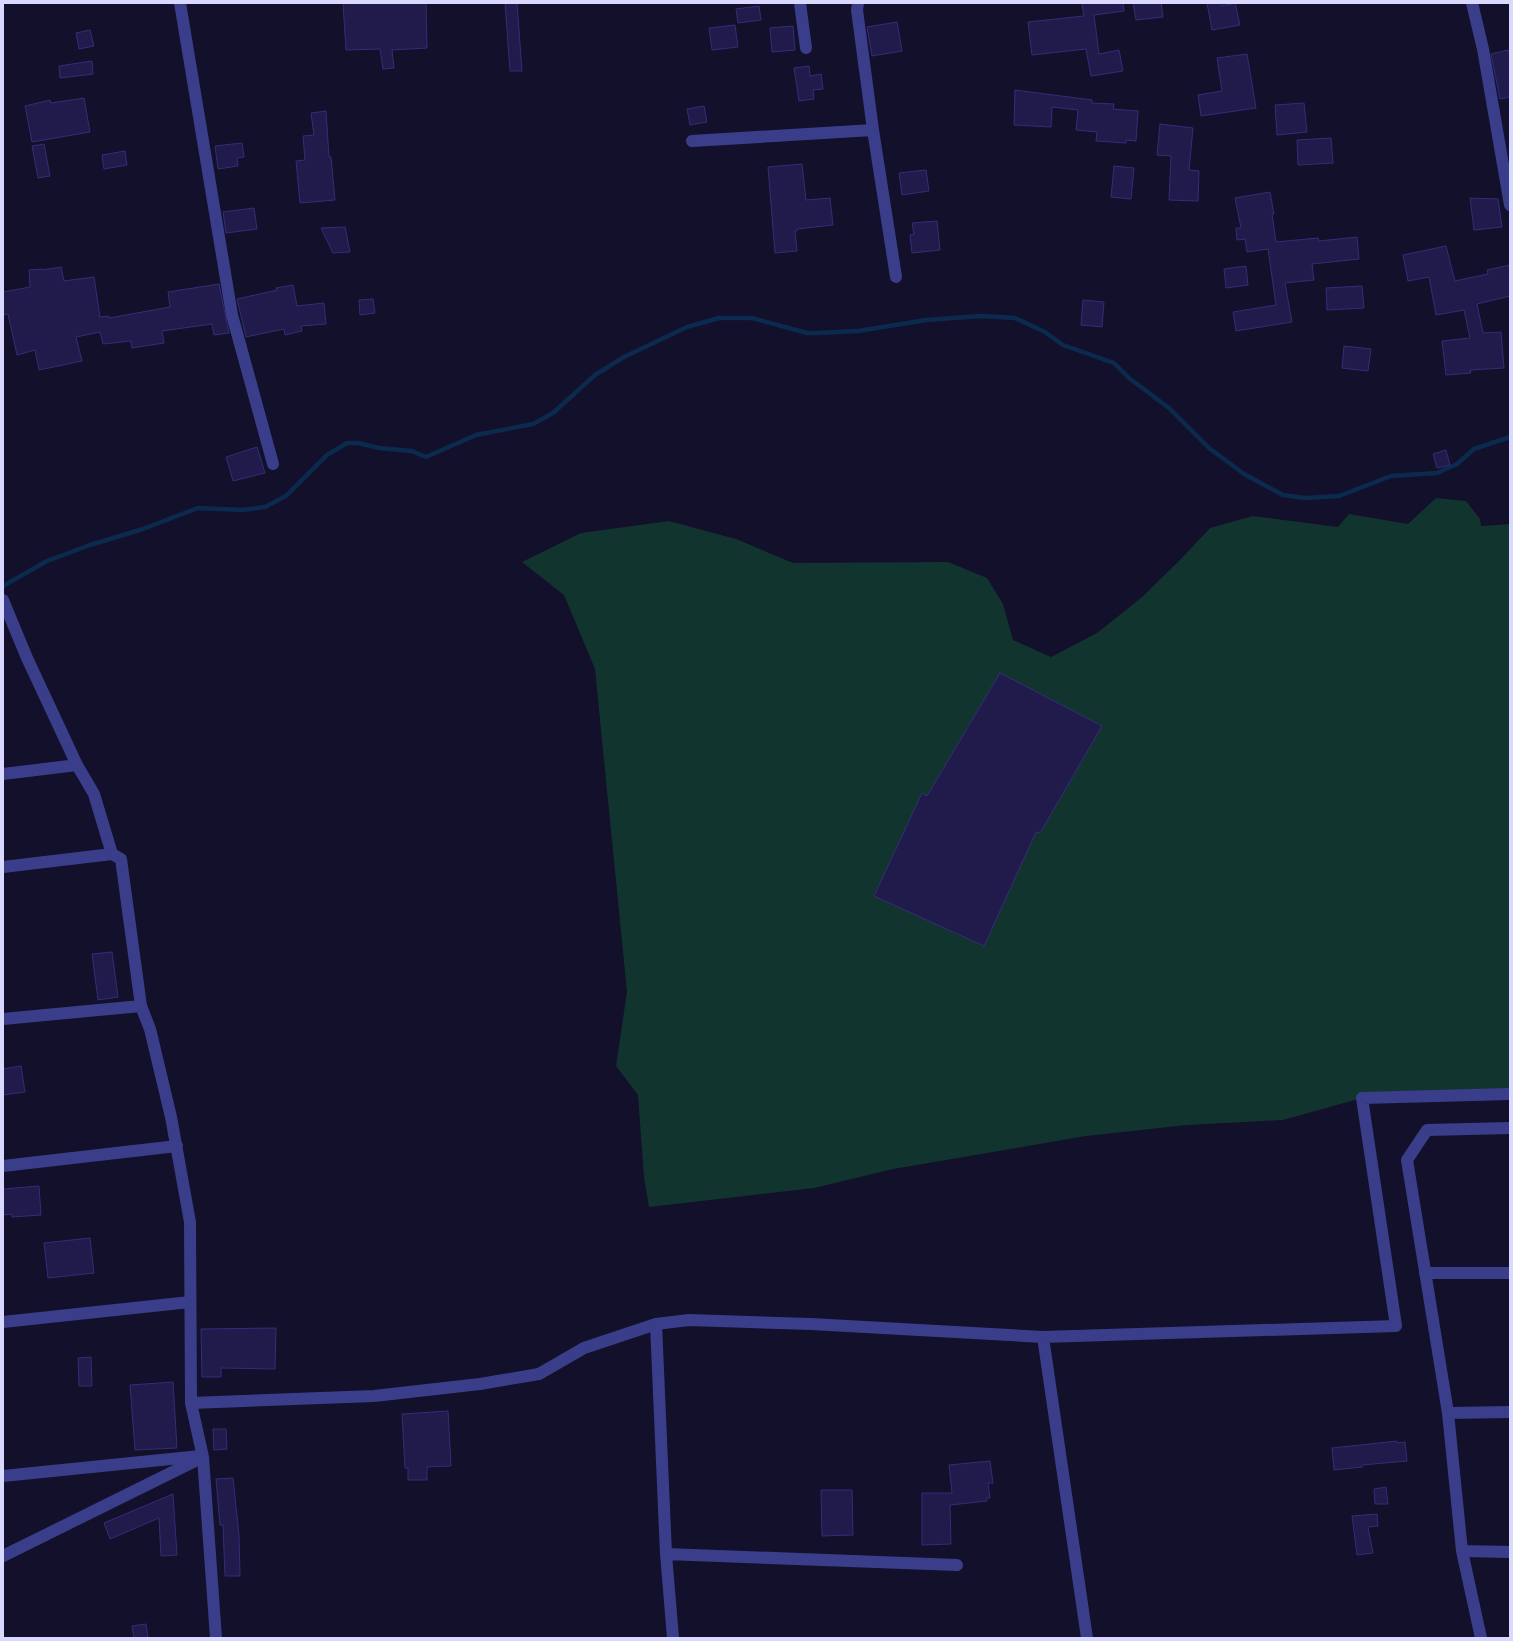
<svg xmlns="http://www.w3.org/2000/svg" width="1513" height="1641" viewBox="0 0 1513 1641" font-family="Barlow,sans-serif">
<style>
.green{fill:#12342f}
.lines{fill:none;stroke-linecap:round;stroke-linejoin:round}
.stream{stroke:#0b2a4d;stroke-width:4.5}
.building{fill:#201b4b;stroke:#342d78}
.minor{stroke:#3a3e8a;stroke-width:12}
</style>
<rect width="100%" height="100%" fill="#12102a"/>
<path class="green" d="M1436,498L1466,501L1480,519L1481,526L1510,524V1094L1362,1098L1283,1120L1187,1125L1086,1136L893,1169L814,1188L649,1207L644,1177L638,1095L616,1066L627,992L595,669L564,595L522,562L581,533L669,521L736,539L793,563L948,562L987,578L1003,604L1013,640L1051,657L1097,633L1141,598L1181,559L1210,528L1253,516L1338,527L1349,514L1408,524Z"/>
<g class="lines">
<path class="stream" d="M3,586L47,561L90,545L143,529L198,508L243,510L265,507L286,496L327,455L347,443H358L379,448L412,451L426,457L476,435L533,424L553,413L595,375L624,357L687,327L719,318H752L807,333H818L858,331L926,320L981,316L1015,318L1045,332L1063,345L1114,363L1129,378L1169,408L1209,448L1244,474L1283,495L1305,498L1339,496L1391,476L1437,473L1457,464L1474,449L1510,437"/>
</g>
<path class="building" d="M343,3H426L427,48L392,50L394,68L383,69L380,49L346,50Z
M505,3H517L522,71H510Z
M1089,3H1123L1124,11L1094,15L1099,54L1119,50L1123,71L1091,76L1086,49L1032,55L1028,22L1084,16L1082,4Z
M1133,3H1161L1163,17L1136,20Z
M1207,3H1222V6L1235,3L1240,25L1212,30Z
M759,6L761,20L738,23L736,9Z
M897,22L902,51L872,56L867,27Z
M735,25L738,47L712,50L709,28Z
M793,26L795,50L772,52L770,28Z
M90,30L94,46L79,49L76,33Z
M1508,50L1510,56V97L1500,99L1491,54Z
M1247,54L1256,108L1201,116L1198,95L1222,91L1217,58Z
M92,61L93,74L60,78L59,66Z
M809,66L810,76L821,74L823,89L813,90L814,99L799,101L794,68Z
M1015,90L1092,100V103L1114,104L1113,109L1138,111L1136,141L1126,140V143L1096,141L1097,132L1076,130L1078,110L1052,107L1051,127L1014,125Z
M84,98L90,132L32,142L25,106L50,100L51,103Z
M1304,103L1307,132L1277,135L1275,105Z
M704,106L707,122L690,125L687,109Z
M326,111L329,157H331L335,200L300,203L296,161L305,160L303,136L314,135L311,113Z
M1160,124L1193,128L1189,170L1199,171L1198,201L1169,200L1171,156L1157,155Z
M1331,138L1333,163L1298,165L1297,140Z
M242,143L244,157L237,158L238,166L218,169L215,146Z
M44,144L50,176L38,178L32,146Z
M125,151L127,165L104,169L102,155Z
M802,164L806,200L830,198L833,225L797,229V231H795L797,251L775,253L768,167Z
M1114,166L1134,168L1131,199L1111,197Z
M926,170L929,191L902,195L899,173Z
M1270,192L1274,214H1272L1276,242L1318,238L1319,241L1357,237L1359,259L1312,264L1314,280L1285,283L1292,322L1236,331L1233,312L1276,305L1268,249L1247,252L1245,239L1237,240L1236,228H1241L1235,198Z
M1470,198L1498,199L1502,227L1474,230Z
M254,208L257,229L226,233L223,212Z
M937,221L940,250L912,253L910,235L914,234L912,223Z
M345,227L350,252L333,253L321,228Z
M1446,246L1455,281L1488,274L1487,270L1510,265V296L1477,304L1483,333L1501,332L1504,368L1470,370L1471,373L1446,375L1442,341L1470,338L1464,310L1436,315L1429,277L1408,281L1403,255Z
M1246,266L1248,285L1226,288L1224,269Z
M61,267L64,281L94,277L100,317L109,316V318L170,307L168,292L219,284L229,333L214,335L212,324L162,331L164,343L132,348L131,341L103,344L100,332L76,337L82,361L39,370L35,350L17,355L8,314L3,315V292L30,287L29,270L42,269V270Z
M293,285L297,306L324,303L326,324L301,326L302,331L285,335L284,329L246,337L237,299L277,290L276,288Z
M1362,286L1364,308L1327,310L1326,288Z
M373,299L375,313L360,315L359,300Z
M1083,300L1104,302L1102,327L1081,325Z
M1344,346L1371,349L1368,371L1342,368Z
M257,447L265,473L233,481L226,457Z
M1446,450L1450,465L1437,468L1433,454Z
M1000,673L1102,726L1040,833L1036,832L984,946L874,896L922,793L927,796Z
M112,952L118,997L98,1000L92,954Z
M21,1066L25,1092L3,1095V1069Z
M39,1186L41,1215L12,1217V1214L3,1215V1189Z
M90,1238L94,1273L48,1278L44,1243Z
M276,1328L275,1369L221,1368V1377H202L201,1329Z
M91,1357L92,1386H79L78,1358Z
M173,1382L177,1448L135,1450L130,1385Z
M448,1411L451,1466L427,1467V1480H408V1468H405L402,1414Z
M213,1429H226L227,1449L214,1450Z
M1397,1441V1443L1405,1442L1407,1461L1362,1465V1467L1334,1470L1332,1448Z
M990,1461L993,1483H988L990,1498H986L987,1501L950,1505L951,1544L922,1545V1493H952L949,1465Z
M233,1478L239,1535L240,1576H225L223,1525H220L216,1479Z
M1386,1487L1388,1504H1375L1374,1489Z
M821,1490H852L853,1535L822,1536Z
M173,1494L177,1555L161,1556L159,1518L110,1539L104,1523Z
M1377,1514L1378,1526L1368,1527L1373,1553L1357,1555L1352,1516Z
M146,1624L148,1638H134L132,1626Z"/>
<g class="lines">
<path class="minor" d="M180,3L232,315L273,464
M800,3L806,48
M858,3L857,10L873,130L896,277
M1472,3L1483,49L1510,205
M692,141L873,130
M3,600L27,658L77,765L94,794L112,854L121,859L141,1006L150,1029L171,1117L190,1222L191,1403L203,1457L216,1638
M3,774L77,765
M3,867L112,854
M3,1019L141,1006
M3,1166L177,1146
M1425,1273H1510
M3,1322L190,1302
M656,1324L666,1554L673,1638
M1043,1337L1087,1638
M191,1403L374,1396L480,1384L539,1374L584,1348L656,1324L689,1320L811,1324L1043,1337L1396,1326L1362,1098L1510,1094
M1448,1413L1510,1412
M3,1476L200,1456
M1462,1551L1510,1552
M666,1554L957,1565
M3,1556L203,1457
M1481,1638L1462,1551L1448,1413L1407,1160L1427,1130L1510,1128"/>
</g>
<rect width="1513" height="1641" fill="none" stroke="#d9d8ff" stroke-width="8"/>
</svg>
